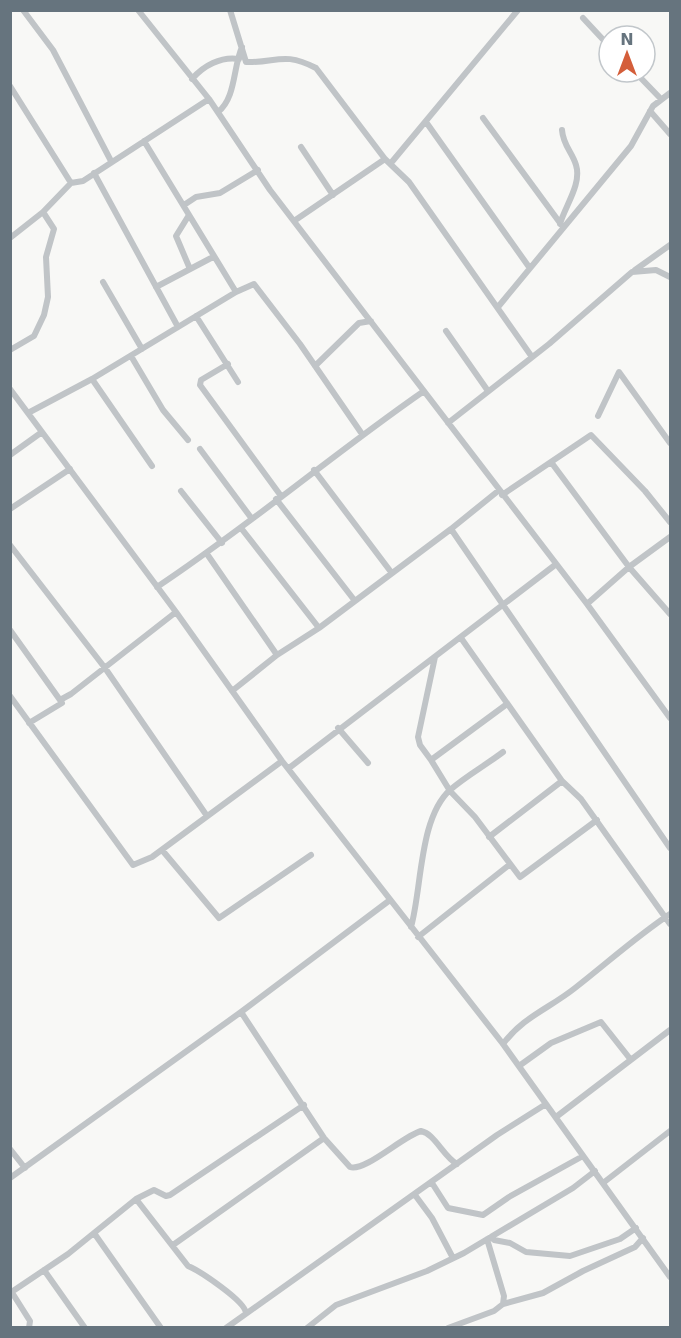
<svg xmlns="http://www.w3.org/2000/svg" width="681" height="1338" viewBox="0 0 681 1338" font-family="'DejaVu Sans',sans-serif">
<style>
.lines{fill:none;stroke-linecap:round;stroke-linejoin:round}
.minor{stroke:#c0c4c7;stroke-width:6}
</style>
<rect width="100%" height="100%" fill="#f8f8f6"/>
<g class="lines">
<path class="minor" d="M23,10L53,50L111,161
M138,10L209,99L270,190L587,604L670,718
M230,10L246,62C277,63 283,51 316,68L385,159
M583,18L609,46
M635,72L661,99
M192,79C203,66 221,56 239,59
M10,86L71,183
M650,111L670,134
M218,112C236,98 233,67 242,47
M483,118L563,227
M426,122L529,267
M144,141L236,292
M301,147L333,195
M391,163L518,10
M94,173L178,327
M184,205L196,197L220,193L258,170
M189,215L176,236L190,269
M294,221L385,159L409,182L532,357
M560,224C565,206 582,184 576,165C572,152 563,145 562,130
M10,238L43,212L71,183L83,181L209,99
M635,270L670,245
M103,282L142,349
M156,287L213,257
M498,307L631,146L653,106L670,93
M196,316L238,382
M446,331L488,391
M10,350L34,336L44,315L48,297L46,257L54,229L43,212
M131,356L163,410L188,440
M228,364L201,380L200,385L281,496
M315,366L359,323L371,321
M92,379L152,466
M10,389L176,612L282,761L503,1044L670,1277
M28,413L92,379L236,292L254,284L300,344L362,434
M598,416L619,372L670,443
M448,423L549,344L632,272L656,270L670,277
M200,449L252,519
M10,455L42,432
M551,462L629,567L670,614
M314,470L391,572
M181,491L222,543
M502,495L591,435L645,491L670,522
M276,499L355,601
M10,509L70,469
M241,528L319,628
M451,529L670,848
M10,545L105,668L207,816
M207,554L277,655
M157,587C249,526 333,454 424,391
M587,604L629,567L670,537
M10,630L60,700
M461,638L562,781
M232,691L277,655L319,628L451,529L498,491
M10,696L133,865L152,857L282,761
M507,704L431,760L450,791L475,817L520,877L597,820
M29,723L62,703L60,700L71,694L176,612
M338,728L368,763
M431,760L420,745L418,737L435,657
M289,768L555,565
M489,837L562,781L581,799L670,924
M162,850L219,918L311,855
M411,927C422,888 419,818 450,790C466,776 486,765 503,752
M418,937L509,865
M241,1012L324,1138L350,1167C365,1172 403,1136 421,1131C435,1134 443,1156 457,1164
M503,1044C523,1017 550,1008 575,988C607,963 637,936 670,914
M519,1066L551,1043L601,1022L631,1060
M556,1117L670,1030
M10,1149L25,1168
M10,1178L241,1012L390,900
M432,1183L448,1208L483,1215L509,1197L583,1156
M603,1183L670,1131
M415,1195L432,1218L453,1258
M136,1199L188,1266C200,1271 245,1301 246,1313
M94,1233L161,1328
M491,1237L494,1240L510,1243L526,1252L570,1256L620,1239L636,1228
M487,1239L504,1296L503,1304
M173,1245L324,1138
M44,1270L85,1328
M11,1291L30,1321L29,1328
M10,1293L68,1254L136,1199L154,1190L166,1196L170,1195L304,1105
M226,1328L497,1135L546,1104
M307,1328L336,1305L427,1271L464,1253L573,1188L595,1171
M448,1328L494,1311L503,1304L543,1293L583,1271L635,1247L643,1238"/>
</g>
<rect width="681" height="1338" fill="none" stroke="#66747e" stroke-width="24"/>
<g transform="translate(627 54)"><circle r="28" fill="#ffffff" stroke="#c2c7cb" stroke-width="1.5"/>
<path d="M0-4.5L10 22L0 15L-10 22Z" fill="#d45e3a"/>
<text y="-9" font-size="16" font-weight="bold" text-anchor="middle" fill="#66747e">N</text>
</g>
</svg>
